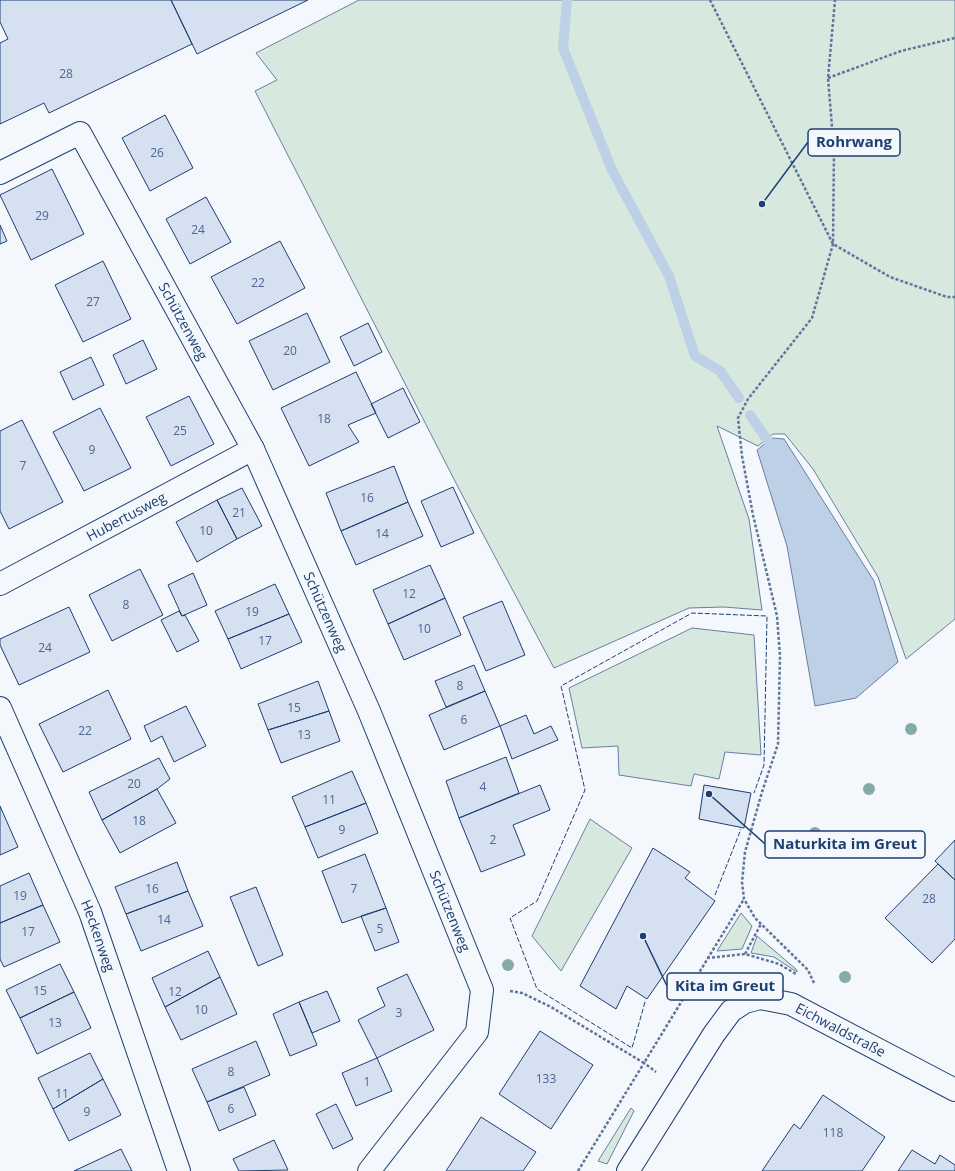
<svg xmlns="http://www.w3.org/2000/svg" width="955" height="1171" viewBox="0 0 955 1171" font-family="'Open Sans',sans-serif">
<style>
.green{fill:#d7e8df;stroke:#687fa3}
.water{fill:#bed0e5;stroke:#687fa3}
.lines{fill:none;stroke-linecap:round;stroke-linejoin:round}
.stream{stroke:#bed0e5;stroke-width:10}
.building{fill:#d5e0f0;stroke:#1d3f73}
.street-casing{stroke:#1d3f73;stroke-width:24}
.path{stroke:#5e769c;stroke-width:2.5;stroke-dasharray:3 2;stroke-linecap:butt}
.street{stroke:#f4f7fb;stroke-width:22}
.fence{stroke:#1d3f73;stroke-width:1;stroke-dasharray:5 2;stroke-linecap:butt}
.tree{fill:#86aba6}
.labels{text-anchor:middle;stroke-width:3;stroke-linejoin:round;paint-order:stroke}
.number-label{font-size:12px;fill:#4b6792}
.street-label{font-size:14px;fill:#1d3f73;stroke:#f4f7fb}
.leader{fill:none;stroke:#1d3f73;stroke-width:1.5}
.callout-dot{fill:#1d3f73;stroke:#f4f7fb;stroke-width:1.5}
.callout{fill:#f4f7fb;stroke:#1d3f73;stroke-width:1.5}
.callout-label{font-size:15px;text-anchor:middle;font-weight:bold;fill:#1d3f73}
</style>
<rect width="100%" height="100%" fill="#f4f7fb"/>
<path class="green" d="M359,0H955V619L906,659L878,577L813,469L785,434H773L758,446L717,426L749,519L762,610L724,607L689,608L554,668L458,487L255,91L277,80L256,53Z
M692,628L754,635L761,755L725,752L719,779L694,774L691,786L619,775L618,746L582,748L569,688Z
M590,819L632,848L561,971L532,936Z
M741,913L752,926L742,949L717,951Z
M757,936L797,970V972L774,957L751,953Z
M631,1108L634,1111L607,1164L598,1161Z"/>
<path class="water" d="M772,438L784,439L874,581L898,662L856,698L815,706L787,546L757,450Z"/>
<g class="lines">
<path class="stream" d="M567,0L563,48L612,170L669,276L695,356L720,371L739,398
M750,415L768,441"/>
</g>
<path class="building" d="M0,0H171L192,44L49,113L44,103L0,124V43L8,39L0,22Z
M171,0H308L197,54Z
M165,115L193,168L150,191L122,138Z
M52,169L84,234L31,260L0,195Z
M206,197L231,242L190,264L166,219Z
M0,225L7,241L0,244Z
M280,241L305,288L237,324L211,277Z
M103,261L131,319L83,342L55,285Z
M307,313L330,362L273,390L249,341Z
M368,323L382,352L354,366L340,337Z
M143,340L157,369L126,384L113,355Z
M91,357L104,385L73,400L60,372Z
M356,372L376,413L348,425L359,442L309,466L281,408Z
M403,388L420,422L388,438L371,404Z
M189,396L214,444L171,466L146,417Z
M100,408L131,468L84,491L53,432Z
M22,420L63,502L9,529L0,511V431Z
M394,466L408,502L341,531L326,493Z
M453,487L474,533L441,547L421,501Z
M242,488L262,526L237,539L217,500Z
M217,500L237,539L197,562L176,522Z
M408,502L423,536L356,565L341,531Z
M430,565L445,598L388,624L373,590Z
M140,569L163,615L112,641L89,595Z
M193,573L207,605L182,616L168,585Z
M275,584L289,614L228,639L215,611Z
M445,598L461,635L404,660L388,624Z
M502,601L525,655L486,671L463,617Z
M69,607L90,652L19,685L0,645V639Z
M179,611L182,616L185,615L199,641L177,652L161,620Z
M289,614L302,642L241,669L228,639Z
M474,665L485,691L446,707L435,681Z
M318,681L329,711L268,730L258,704Z
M108,690L131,739L63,772L39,724Z
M485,691L500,726L444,750L429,715Z
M186,706L206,746L174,762L162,736L151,742L144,726Z
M329,711L340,741L281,763L268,730Z
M526,715L534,734L551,726L558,740L512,759L500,726Z
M506,757L519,793L459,818L446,781Z
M159,758L170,779L157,789L102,820L89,792Z
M352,771L366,803L305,827L292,797Z
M540,785L550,810L513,825L525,855L481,872L459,818Z
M704,785L751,793L744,828L699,819Z
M157,789L176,823L120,853L102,820Z
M366,803L378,833L318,858L305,827Z
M0,806L18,847L0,855Z
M955,840V880L935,861Z
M653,848L690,872L685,878L715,901L647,999L627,986L616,1009L580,986Z
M365,854L386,908L342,923L322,871Z
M177,862L188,891L126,914L115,887Z
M938,864L955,880V939L932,963L885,918Z
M29,873L43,905L0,923V886Z
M256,887L283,955L258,966L230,897Z
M188,891L203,926L141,951L126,914Z
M43,905L60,942L4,967L0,959V923Z
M386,908L399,942L375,951L361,916Z
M208,951L220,977L165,1007L152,978Z
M60,964L74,992L20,1018L6,990Z
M407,974L434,1030L377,1058L358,1020L385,1006L377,988Z
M220,977L237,1014L181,1040L165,1007Z
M327,991L340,1021L312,1033L299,1002Z
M74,992L91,1028L37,1054L20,1018Z
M299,1002L317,1045L290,1056L273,1014Z
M540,1031L593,1065L551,1129L499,1094Z
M256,1041L270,1075L207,1102L192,1069Z
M90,1053L103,1079L53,1109L38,1078Z
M377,1058L392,1091L356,1106L342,1073Z
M103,1079L121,1115L69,1141L53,1109Z
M244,1087L256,1115L219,1131L207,1102Z
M823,1095L885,1137L862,1171H762L794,1124L800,1129Z
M336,1104L353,1139L333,1149L316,1114Z
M481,1117L536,1152L523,1171H446Z
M274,1140L288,1170L239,1171L233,1159Z
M121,1149L132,1171H74Z
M912,1150L935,1164L940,1155L955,1165V1171H898Z"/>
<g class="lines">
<g class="street-casing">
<g id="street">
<path id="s1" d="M0,173L80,133L253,449L369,711L482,990L477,1032L369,1171"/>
<path id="s2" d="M0,584L253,449"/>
<path id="s3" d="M0,708L90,912L179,1171"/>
<path id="s4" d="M628,1171L714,1034L731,1011L745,1002L760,998L791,1004L955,1090"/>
</g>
</g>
<path class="path" d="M710,0L833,244L890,277L947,297H955
M828,78L901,51L955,38
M745,954L761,924
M707,958L745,954L779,964L796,974
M814,983L808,970L755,918L744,899L742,882L745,852L762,792L778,744L780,656L777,616L753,515L742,456L738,418L748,399L812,318L833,244L834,151L828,78L835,0
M510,991L522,993L551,1007L644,1063L744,899
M578,1171L644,1063L656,1072"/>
<use href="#street" class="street"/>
<path class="fence" d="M715,895L741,829
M645,1002L632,1048L537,989L510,918L537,901L585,790L561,686L692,613L767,616L764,765L754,793"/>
</g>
<g class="tree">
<circle cx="911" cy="729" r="6"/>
<circle cx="869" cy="789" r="6"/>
<circle cx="815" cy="833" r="6"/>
<circle cx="508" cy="965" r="6"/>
<circle cx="845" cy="977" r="6"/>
</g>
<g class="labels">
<g class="number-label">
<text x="66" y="78">28</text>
<text x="157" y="157">26</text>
<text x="42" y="220">29</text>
<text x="198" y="234">24</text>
<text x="258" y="287">22</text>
<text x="93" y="306">27</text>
<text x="290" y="355">20</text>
<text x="324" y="423">18</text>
<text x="180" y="435">25</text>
<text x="92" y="454">9</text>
<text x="23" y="470">7</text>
<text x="367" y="502">16</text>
<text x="239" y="517">21</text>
<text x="206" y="535">10</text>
<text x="382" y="538">14</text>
<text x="409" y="598">12</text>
<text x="126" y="609">8</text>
<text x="252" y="616">19</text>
<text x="424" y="633">10</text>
<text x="265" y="645">17</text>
<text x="45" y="652">24</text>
<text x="460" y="690">8</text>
<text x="294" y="712">15</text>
<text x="464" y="724">6</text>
<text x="85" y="735">22</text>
<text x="304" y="739">13</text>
<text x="134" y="788">20</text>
<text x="483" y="791">4</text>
<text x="329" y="804">11</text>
<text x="139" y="825">18</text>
<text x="342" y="834">9</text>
<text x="493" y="844">2</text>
<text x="152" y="893">16</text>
<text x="354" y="893">7</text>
<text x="20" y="900">19</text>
<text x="929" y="903">28</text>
<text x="164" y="924">14</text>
<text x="380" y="933">5</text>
<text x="28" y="936">17</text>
<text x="40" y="995">15</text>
<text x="175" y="996">12</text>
<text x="201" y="1014">10</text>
<text x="399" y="1017">3</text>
<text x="55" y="1027">13</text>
<text x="231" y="1076">8</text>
<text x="546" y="1083">133</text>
<text x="367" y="1086">1</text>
<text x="62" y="1098">11</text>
<text x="231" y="1113">6</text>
<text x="87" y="1116">9</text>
<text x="833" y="1137">118</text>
</g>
<g class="street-label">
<text dy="5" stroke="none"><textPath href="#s1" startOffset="304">Schützenweg</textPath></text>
<text dy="5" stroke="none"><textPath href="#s2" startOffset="143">Hubertusweg</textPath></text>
<text dy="5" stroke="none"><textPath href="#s1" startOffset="628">Schützenweg</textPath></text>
<text dy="5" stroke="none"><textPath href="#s1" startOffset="952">Schützenweg</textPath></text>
<text dy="5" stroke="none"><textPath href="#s3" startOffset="248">Heckenweg</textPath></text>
<text dy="5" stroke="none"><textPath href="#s4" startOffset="310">Eichwaldstraße</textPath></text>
</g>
</g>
<path class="leader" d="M762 204L808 142M709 794L765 844M643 936L667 986"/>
<g class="callout-dot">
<circle cx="762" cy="204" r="4"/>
<circle cx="709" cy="794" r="4"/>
<circle cx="643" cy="936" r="4"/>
</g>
<g class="callout">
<rect x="808" y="129" width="92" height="27" rx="4"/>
<rect x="765" y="831" width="160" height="27" rx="4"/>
<rect x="667" y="973" width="116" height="27" rx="4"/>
</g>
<g class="callout-label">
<text x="854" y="147">Rohrwang</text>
<text x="845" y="849">Naturkita im Greut</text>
<text x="725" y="991">Kita im Greut</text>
</g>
</svg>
